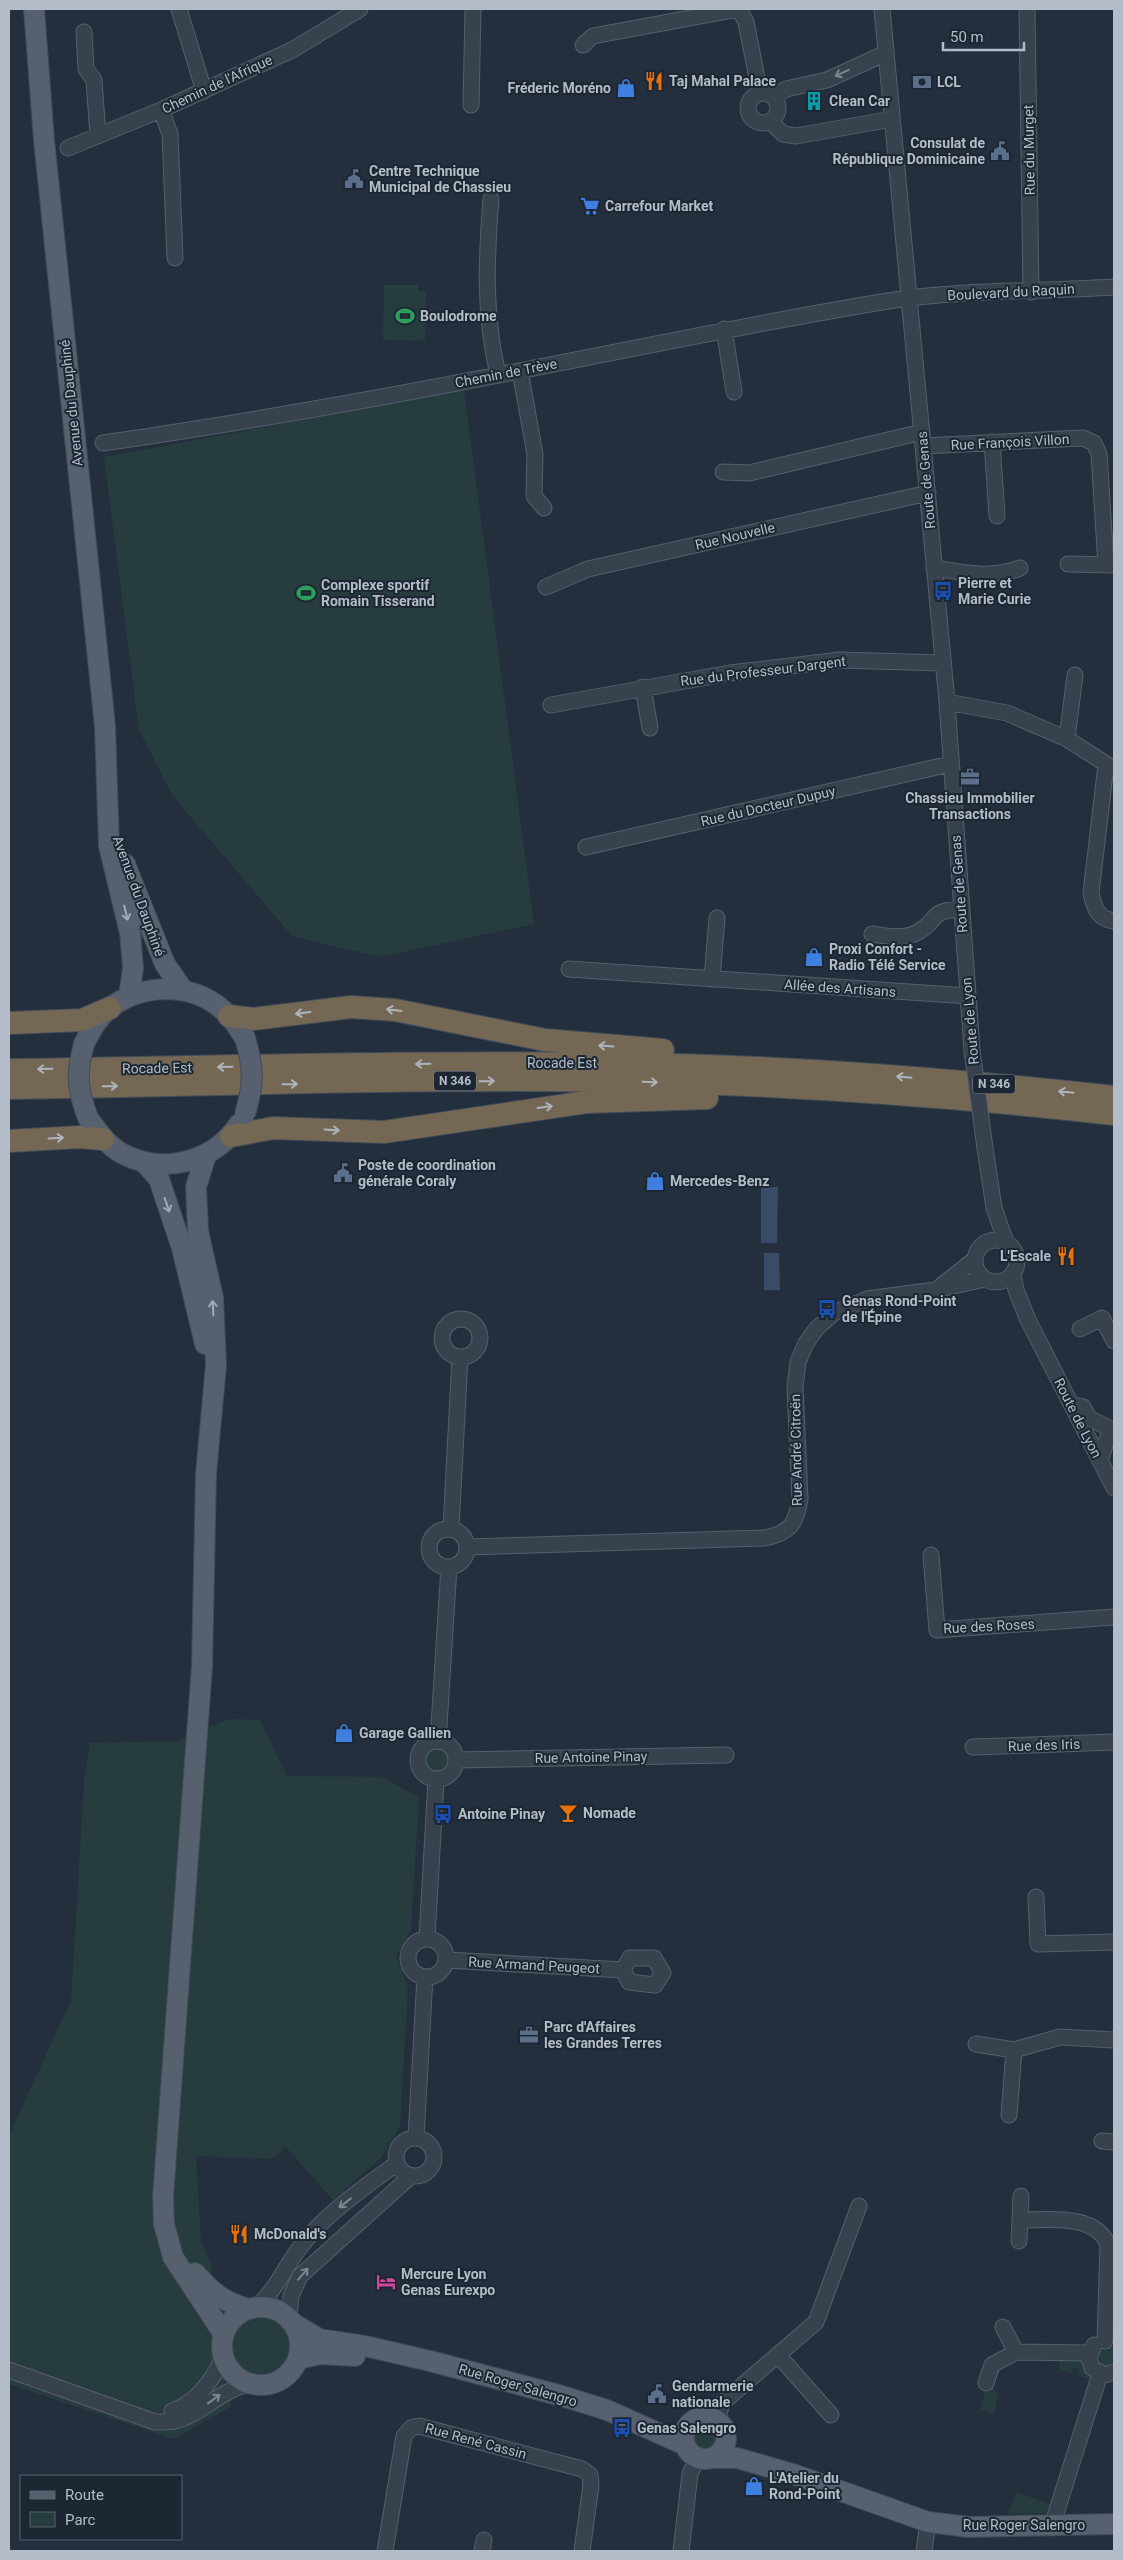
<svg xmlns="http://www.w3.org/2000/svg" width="1123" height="2560" viewBox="0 0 1123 2560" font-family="Roboto,sans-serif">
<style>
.green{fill:#263c3f}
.water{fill:#394c67}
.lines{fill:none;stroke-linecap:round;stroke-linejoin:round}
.minor-casing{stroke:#565f6c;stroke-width:17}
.major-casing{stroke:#414a57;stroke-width:22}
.highway-casing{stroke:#434c59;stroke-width:24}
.minor{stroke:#38414e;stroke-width:15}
.major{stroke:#56606e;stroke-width:20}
.highway{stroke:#746855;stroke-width:22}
.minor-bridge-casing{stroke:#565f6c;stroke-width:17;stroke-linecap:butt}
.major-bridge-casing{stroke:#414a57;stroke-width:22;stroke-linecap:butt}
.minor-bridge{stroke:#38414e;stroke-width:15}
.major-bridge{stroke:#56606e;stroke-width:20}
.oneway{stroke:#7c8592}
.oneway2{stroke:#a1aab7}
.oneway3{stroke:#aeb4bd}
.labels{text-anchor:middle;stroke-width:4;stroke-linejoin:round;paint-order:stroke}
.shield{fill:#1d2633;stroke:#878f9c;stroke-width:1}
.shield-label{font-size:12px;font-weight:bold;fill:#b4bcc9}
.poi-label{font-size:14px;font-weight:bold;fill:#b4bcc9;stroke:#1d2633;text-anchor:start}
.street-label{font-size:14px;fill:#b4bcc9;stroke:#1d2633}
</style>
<rect width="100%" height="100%" fill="#242f3e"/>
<path class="green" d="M384,285H418V291H426L425,341L383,340Z
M464,390L534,924L379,957L292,936L172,795L139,730L104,457Z
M229,1719L260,1720L287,1776L381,1777L419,1797L411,1930L396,1956L408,1988L400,2127L381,2158L333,2200L286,2147L271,2159L196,2156L201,2242L212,2267L209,2328L232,2406L174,2439L9,2384V2135L71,2001L84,1782L90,1743L178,1741Z
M426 1760a11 11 0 1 1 22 0a11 11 0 1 1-22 0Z
M232 2345a29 29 0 1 1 58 0a29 29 0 1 1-58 0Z
M1111,2345L1114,2348V2367L1100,2369L1093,2354L1098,2347Z
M1060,2360H1083L1093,2380L1077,2375L1079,2369L1074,2367L1071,2373L1059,2369Z
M993,2386L998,2397L994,2414L980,2409L986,2388Z
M693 2437a13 13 0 1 1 26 0a13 13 0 1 1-26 0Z
M1016,2492L1053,2505L1049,2513L1008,2514Z"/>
<path class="water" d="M761,1187H778L777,1243H761Z
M779,1253L780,1290H764V1253Z"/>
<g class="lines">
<g class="minor-casing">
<path id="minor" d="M179,9L204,91
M882,9L947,702L972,1050
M1027,9L1031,292
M84,32L86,69L94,80L98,136
M583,45L593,36L733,10L740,11L746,22L760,93
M748 108a15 15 0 1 1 30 0a15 15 0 1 1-30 0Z
M773,97L786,89L827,80L886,53
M471,105L473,9
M161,110L170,134L175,258
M770,121L783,134L796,136L892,119
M68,148L161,110L292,50L360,9
M491,199C486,261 484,314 498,375
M724,329L734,392
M520,371L535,454L534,496L544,508
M992,442L997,516
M103,443C242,423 381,398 519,371C642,347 765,321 888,301C963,289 1039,292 1114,287
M923,446L1083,438L1094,443L1099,454L1106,565
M723,472L749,473L922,432
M1068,564L1114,565
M934,568C964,573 991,579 1020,568
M546,587L588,569L928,493
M643,687L650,728
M947,702L1007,713L1067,739L1114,769
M551,705L730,673L840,660L943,663
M1067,739L1075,675
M1106,765L1091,893C1094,908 1098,919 1114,921
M586,847L950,764
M872,934C887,936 904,940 918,932C941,919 927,911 961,909
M569,969L968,996
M712,979L717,918
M985,1148L994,1208L1006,1242
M975 1261a21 21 0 1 1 42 0a21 21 0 1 1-42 0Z
M1013,1274L1016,1290L1028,1320L1114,1488
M941,1286L975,1259
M442 1338a19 19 0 1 1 38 0a19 19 0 1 1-38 0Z
M1080,1329L1102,1318L1114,1341
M1077,1406L1083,1407L1089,1418L1109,1428
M1100,1461L1108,1436L1114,1431
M429 1548a19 19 0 1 1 38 0a19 19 0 1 1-38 0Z
M451,1529L460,1357
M468,1547L765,1538C790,1533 796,1524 800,1499L795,1387L798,1362L806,1343L817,1328L834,1313L867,1299L935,1290L985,1279
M931,1555L937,1630L1114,1617
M418 1760a19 19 0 1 1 38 0a19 19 0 1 1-38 0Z
M438,1741L449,1567
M973,1747L1114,1742
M456,1760L726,1755
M1036,1897L1038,1944L1114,1942
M427,1938L436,1780
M408 1958a19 19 0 1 1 38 0a19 19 0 1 1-38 0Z
M446,1960L623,1970L629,1982L655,1985L663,1973L654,1958H630L623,1970
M976,2044L1014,2050L1060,2037L1114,2040
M1009,2115L1014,2050
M416,2137L425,1977
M396 2157a19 19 0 1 1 38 0a19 19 0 1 1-38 0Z
M1102,2141L1114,2142
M1021,2196L1020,2220C1048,2220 1096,2213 1108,2245L1105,2341
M1019,2241L1020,2220
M256,2307C277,2290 285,2266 301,2246C327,2212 364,2188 397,2163
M289,2319L291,2296L300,2276L411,2176
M1003,2327L1016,2352L1089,2353
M1094,2345L1089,2358L1092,2368L1105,2375L1114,2372
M778,2355L831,2415
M9,2370L155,2422C161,2422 169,2422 175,2421C201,2415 219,2390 250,2384
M986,2383L992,2365L1016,2352
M172,2411C197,2403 212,2381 223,2358
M717,2420L722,2403L816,2322L859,2206
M1052,2526L1100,2374
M385,2551L404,2436L411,2428L419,2426L582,2469L590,2475L591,2485L582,2551
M482,2551L484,2540
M681,2551L690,2474L697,2458
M924,2551L928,2522"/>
</g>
<g class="major-casing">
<path id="major" d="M34,9L44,140L105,726L109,846L130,933L133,968L129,996
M125,864L165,964L183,990
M84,1044C91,1030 98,1017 111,1007C146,981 199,983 229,1016C235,1022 240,1031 245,1038
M88,1118C98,1132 108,1146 123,1154C164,1175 214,1162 239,1124
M206,1155L196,1187L198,1231L213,1298L216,1365L206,1474L202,1666L163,2197L164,2224L173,2257L223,2333
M145,1163L159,1179L182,1248L205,1344
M195,2273C213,2293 222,2301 248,2309
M222 2346a39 39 0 1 1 78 0a39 39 0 1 1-78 0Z
M294,2324L319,2339L365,2346L430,2361L562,2396L607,2410L685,2445
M298,2359L320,2354L355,2356
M684 2438a21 21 0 1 1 42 0a21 21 0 1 1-42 0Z
M712,2458H737L793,2474L928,2522L969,2527L1114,2524"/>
</g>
<g class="highway-casing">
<path id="highway" d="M229,1016L253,1019L351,1007L395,1010L545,1040L663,1050
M9,1023L82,1020L110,1008
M9,1070C214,1067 420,1061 626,1064C789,1066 952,1079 1114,1097
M9,1088C216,1085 424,1077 632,1081C793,1085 954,1096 1114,1114
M231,1136L273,1128L384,1132L587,1102L707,1098
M9,1141L80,1137L103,1139"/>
</g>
<use href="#minor" class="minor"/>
<use href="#major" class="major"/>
<use href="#highway" class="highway"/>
<g class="minor-bridge-casing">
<path id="minor-bridge" d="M972,1050L985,1148"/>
</g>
<g class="major-bridge-casing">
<path id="major-bridge" d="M245,1038C254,1068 254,1084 245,1114
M84,1044C76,1074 77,1089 88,1118"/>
</g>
<use href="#minor-bridge" class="minor-bridge"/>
<use href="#major-bridge" class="major-bridge"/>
</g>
<defs><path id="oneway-shaft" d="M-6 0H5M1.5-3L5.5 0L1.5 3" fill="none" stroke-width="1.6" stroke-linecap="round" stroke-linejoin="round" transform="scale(1.25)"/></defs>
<g class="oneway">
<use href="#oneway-shaft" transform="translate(842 73) rotate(155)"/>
<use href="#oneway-shaft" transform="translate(345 2203) rotate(142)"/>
<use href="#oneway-shaft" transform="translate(303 2274) rotate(-49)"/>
<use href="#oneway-shaft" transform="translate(214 2399) rotate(-36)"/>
</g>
<g class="oneway2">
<use href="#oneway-shaft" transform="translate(126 913) rotate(76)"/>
<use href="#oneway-shaft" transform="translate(167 1205) rotate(71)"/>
<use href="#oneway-shaft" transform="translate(213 1308) rotate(-93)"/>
</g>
<g class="oneway3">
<use href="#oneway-shaft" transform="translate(394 1010) rotate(-173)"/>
<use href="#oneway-shaft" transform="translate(303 1013) rotate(173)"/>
<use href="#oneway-shaft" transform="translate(606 1046) rotate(-176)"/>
<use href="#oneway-shaft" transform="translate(423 1064) rotate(179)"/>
<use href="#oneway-shaft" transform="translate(225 1067) rotate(179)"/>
<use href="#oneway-shaft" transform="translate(45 1069) rotate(179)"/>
<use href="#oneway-shaft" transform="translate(904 1077) rotate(-175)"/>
<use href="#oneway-shaft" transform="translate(487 1081) rotate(-1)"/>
<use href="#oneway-shaft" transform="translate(650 1082) rotate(2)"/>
<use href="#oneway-shaft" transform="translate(290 1084) rotate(-1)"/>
<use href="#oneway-shaft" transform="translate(110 1086) rotate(-1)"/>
<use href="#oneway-shaft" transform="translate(1066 1092) rotate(-174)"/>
<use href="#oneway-shaft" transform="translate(545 1107) rotate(-8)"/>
<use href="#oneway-shaft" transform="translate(332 1130) rotate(4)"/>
<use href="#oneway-shaft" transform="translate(56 1138) rotate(-3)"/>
</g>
<defs>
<g id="restaurant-bare" transform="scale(1.5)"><path d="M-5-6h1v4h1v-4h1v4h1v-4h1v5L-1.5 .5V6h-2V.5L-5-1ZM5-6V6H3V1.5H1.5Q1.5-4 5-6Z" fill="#e8710a" stroke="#1d2633" stroke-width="2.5" paint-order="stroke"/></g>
<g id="bank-bare" transform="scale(1.5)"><path d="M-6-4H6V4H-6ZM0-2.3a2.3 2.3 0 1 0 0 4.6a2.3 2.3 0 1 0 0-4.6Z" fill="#5c6f8a" stroke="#1d2633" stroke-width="2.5" paint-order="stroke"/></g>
<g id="shop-bare" transform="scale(1.5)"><path d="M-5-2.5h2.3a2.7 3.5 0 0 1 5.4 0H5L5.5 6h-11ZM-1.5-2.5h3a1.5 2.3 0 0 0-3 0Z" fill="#3f7fe0" stroke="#1d2633" stroke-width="2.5" paint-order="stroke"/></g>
<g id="building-bare" transform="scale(1.5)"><path d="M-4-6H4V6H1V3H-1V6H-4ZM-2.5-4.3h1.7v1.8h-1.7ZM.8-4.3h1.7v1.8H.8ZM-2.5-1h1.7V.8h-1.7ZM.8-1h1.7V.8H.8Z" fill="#0f9aa8" stroke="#1d2633" stroke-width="2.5" paint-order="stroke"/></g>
<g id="civic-bare" transform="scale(1.5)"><path d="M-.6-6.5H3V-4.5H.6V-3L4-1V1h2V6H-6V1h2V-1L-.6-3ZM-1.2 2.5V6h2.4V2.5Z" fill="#5c6f8a" stroke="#1d2633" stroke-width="2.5" paint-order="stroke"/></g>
<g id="supermarket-bare" transform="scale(1.5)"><path d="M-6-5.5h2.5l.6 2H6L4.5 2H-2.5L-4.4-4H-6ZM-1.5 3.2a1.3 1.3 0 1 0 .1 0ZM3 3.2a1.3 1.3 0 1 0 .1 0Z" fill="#3f7fe0" stroke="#1d2633" stroke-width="2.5" paint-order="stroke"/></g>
<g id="stadium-bare" transform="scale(1.5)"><path d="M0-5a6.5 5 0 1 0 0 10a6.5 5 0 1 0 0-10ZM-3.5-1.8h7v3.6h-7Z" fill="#2e9e5b" stroke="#1d2633" stroke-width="2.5" paint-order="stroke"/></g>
<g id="bus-bare" transform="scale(1.5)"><path d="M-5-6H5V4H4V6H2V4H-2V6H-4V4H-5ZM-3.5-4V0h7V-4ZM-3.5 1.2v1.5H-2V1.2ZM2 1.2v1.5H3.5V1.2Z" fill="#1a4fb4" stroke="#1d2633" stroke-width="2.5" paint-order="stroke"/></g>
<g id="office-bare" transform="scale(1.5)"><path d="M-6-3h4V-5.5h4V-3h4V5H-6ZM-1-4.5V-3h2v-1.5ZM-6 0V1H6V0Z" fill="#5c6f8a" stroke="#1d2633" stroke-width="2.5" paint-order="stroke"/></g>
<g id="bar-bare" transform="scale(1.5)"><path d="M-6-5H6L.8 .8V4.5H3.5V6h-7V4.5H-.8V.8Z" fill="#e8710a" stroke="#1d2633" stroke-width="2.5" paint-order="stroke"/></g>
<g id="hotel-bare" transform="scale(1.5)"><path d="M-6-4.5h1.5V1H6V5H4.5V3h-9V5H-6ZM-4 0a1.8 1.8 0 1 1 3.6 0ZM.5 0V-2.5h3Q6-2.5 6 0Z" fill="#d1479c" stroke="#1d2633" stroke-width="2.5" paint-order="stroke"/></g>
</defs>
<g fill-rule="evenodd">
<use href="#restaurant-bare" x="654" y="81"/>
<use href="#bank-bare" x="922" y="82"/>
<use href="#shop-bare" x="626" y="88"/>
<use href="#building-bare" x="814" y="101"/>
<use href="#civic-bare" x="1000" y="151"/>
<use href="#civic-bare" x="354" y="179"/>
<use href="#supermarket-bare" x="590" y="206"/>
<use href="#stadium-bare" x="405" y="316"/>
<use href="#bus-bare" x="943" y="591"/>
<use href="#stadium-bare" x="306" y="593"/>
<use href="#office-bare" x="970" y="777"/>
<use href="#shop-bare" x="814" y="957"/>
<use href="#civic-bare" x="343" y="1173"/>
<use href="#shop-bare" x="655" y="1181"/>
<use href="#restaurant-bare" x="1066" y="1256"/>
<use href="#bus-bare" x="827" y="1309"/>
<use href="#shop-bare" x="344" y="1733"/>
<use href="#bar-bare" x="568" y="1813"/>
<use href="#bus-bare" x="443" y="1814"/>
<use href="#office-bare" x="529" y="2035"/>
<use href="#restaurant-bare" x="239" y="2234"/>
<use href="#hotel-bare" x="386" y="2282"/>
<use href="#civic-bare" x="657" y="2394"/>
<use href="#bus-bare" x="622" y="2428"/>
<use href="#shop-bare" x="754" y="2486"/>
</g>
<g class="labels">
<g class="shield">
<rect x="434" y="1071.5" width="42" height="19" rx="4"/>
<rect x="973" y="1074.5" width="42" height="19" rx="4"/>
</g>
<g class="shield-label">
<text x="455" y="1085">N 346</text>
<text x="994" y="1088">N 346</text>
</g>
<g class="poi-label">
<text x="669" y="86">Taj Mahal Palace</text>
<text x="937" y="87">LCL</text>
<text x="611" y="93" text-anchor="end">Fréderic Moréno</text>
<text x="829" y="106">Clean Car</text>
<text x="985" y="148" text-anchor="end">Consulat de<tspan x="985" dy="16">République Dominicaine</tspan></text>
<text x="369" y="176">Centre Technique<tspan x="369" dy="16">Municipal de Chassieu</tspan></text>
<text x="605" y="211">Carrefour Market</text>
<text x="420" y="321">Boulodrome</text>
<text x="958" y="588">Pierre et<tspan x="958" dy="16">Marie Curie</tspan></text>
<text x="321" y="590">Complexe sportif<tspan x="321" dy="16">Romain Tisserand</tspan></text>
<text x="970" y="803" text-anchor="middle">Chassieu Immobilier<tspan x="970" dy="16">Transactions</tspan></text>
<text x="829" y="954">Proxi Confort -<tspan x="829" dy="16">Radio Télé Service</tspan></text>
<text x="358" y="1170">Poste de coordination<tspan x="358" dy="16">générale Coraly</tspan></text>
<text x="670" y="1186">Mercedes-Benz</text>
<text x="1051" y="1261" text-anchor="end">L'Escale</text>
<text x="842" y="1306">Genas Rond-Point<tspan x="842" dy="16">de l'Épine</tspan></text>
<text x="359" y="1738">Garage Gallien</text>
<text x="583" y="1818">Nomade</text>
<text x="458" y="1819">Antoine Pinay</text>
<text x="544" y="2032">Parc d'Affaires<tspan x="544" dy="16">les Grandes Terres</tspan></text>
<text x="254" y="2239">McDonald's</text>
<text x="401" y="2279">Mercure Lyon<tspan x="401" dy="16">Genas Eurexpo</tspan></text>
<text x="672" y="2391">Gendarmerie<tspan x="672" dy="16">nationale</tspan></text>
<text x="637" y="2433">Genas Salengro</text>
<text x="769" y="2483">L'Atelier du<tspan x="769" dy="16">Rond-Point</tspan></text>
</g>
<g class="street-label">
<text transform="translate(217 84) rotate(-25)" y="5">Chemin de l'Afrique</text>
<text transform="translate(1029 150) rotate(-91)" y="5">Rue du Murget</text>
<text transform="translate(1011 292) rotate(-3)" y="5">Boulevard du Raquin</text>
<text transform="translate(506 373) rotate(-11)" y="5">Chemin de Trève</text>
<text transform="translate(71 403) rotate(-96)" y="5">Avenue du Dauphiné</text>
<text transform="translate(1010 442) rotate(-3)" y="5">Rue François Villon</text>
<text transform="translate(926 480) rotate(-95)" y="5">Route de Genas</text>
<text transform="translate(735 536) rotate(-13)" y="5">Rue Nouvelle</text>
<text transform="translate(763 671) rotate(-7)" y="5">Rue du Professeur Dargent</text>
<text transform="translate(768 806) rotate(-13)" y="5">Rue du Docteur Dupuy</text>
<text transform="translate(959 884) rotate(-94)" y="5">Route de Genas</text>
<text transform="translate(139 896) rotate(70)" y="5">Avenue du Dauphiné</text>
<text transform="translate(840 988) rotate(4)" y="5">Allée des Artisans</text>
<text transform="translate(970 1021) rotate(-95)" y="5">Route de Lyon</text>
<text x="562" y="1068">Rocade Est</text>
<text transform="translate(157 1068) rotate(-1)" y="5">Rocade Est</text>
<text transform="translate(1078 1418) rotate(63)" y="5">Route de Lyon</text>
<text transform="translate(796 1450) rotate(-91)" y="5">Rue André Citroën</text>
<text transform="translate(989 1626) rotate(-3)" y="5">Rue des Roses</text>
<text transform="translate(1044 1745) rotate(-2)" y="5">Rue des Iris</text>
<text transform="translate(591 1757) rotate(-1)" y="5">Rue Antoine Pinay</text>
<text transform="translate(534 1965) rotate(3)" y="5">Rue Armand Peugeot</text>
<text transform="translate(518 2385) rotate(16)" y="5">Rue Roger Salengro</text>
<text transform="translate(476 2441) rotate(15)" y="5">Rue René Cassin</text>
<text x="1024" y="2530">Rue Roger Salengro</text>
</g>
</g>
<rect width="1123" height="2560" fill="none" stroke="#b4bcc9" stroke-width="20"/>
<rect x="20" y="2475" width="162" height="65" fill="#1d2633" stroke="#59626f"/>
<rect x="30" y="2491" width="25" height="8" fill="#56606e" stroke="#59626f"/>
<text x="65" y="2500" font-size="15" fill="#b4bcc9">Route</text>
<rect x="30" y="2512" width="25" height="15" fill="#263c3f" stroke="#59626f"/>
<text x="65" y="2525" font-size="15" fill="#b4bcc9">Parc</text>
<path d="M943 42v8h81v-8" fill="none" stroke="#b4bcc9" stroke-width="2.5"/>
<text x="950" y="42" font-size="15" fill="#b4bcc9" stroke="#1d2633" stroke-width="4" paint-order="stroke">50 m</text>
</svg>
